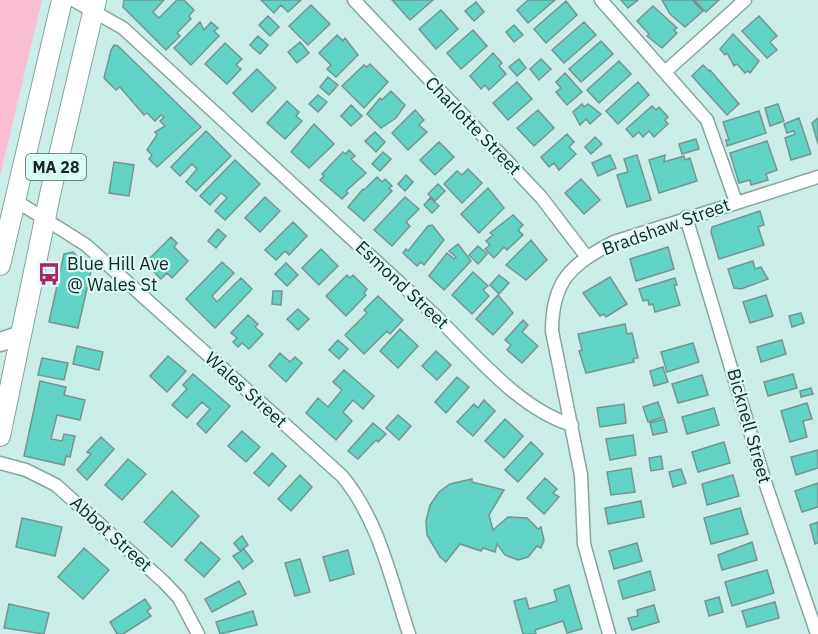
<svg xmlns="http://www.w3.org/2000/svg" width="818" height="634" viewBox="0 0 818 634" font-family="'IBM Plex Sans',sans-serif">
<style>
.green{fill:#fabed2}
.building{fill:#61d3c4;stroke:#769590;stroke-width:1.5}
.lines{fill:none;stroke-linecap:round;stroke-linejoin:round}
.street-casing{stroke:#85a5a0;stroke-width:15}
.secondary-casing{stroke:#85a5a0;stroke-width:21}
.primary-casing{stroke:#85a5a0;stroke-width:22}
.street{stroke:#fff;stroke-width:12}
.secondary{stroke:#fff;stroke-width:18}
.primary{stroke:#fff;stroke-width:20}
.labels{text-anchor:middle;stroke-width:4.5;stroke-linejoin:round;paint-order:stroke}
.shield{fill:#d8fbf5;stroke:#516461;stroke-width:1.5}
.shield-label{font-size:16px;font-weight:bold;fill:#172422}
.street-label{font-size:18px;fill:#172422;stroke:#d8fbf5}
.poi-label{font-size:18px;fill:#172422;stroke:#d8fbf5;text-anchor:start}
</style>
<rect width="100%" height="100%" fill="#cbede7"/>
<path class="green" d="M0,0H42L0,176Z"/>
<path class="building" d="M124,0H164L153,12L159,18L177,0H184L194,10L189,16L191,19L177,33L180,36L166,50L123,7Z
M261,0H301L288,12L281,5L274,13Z
M392,0H433L410,20Z
M528,0H555L528,23L517,10Z
M621,0H638L628,8Z
M662,0H692L703,11L685,27L670,14Z
M694,0H719L706,12Z
M566,1L577,15L546,43L534,29Z
M476,2L484,12L474,21L465,11Z
M311,5L330,24L308,45L289,26Z
M653,6L677,28L674,30L677,33L662,48L647,36L649,34L637,21Z
M441,10L458,29L436,49L419,29Z
M268,16L279,27L270,36L259,25Z
M759,16L777,36L770,42L777,50L767,58L742,31Z
M200,22L204,30L211,22L218,28L214,31L219,36L191,65L174,48Z
M584,22L596,35L564,63L552,50Z
M514,25L523,35L514,42L506,32Z
M473,30L487,46L461,69L447,53Z
M733,34L759,61L750,73L748,71L745,73L737,64L734,66L727,53L725,55L720,49Z
M337,35L343,41L345,38L358,55L336,77L327,69L331,65L319,53Z
M258,36L268,45L260,54L250,45Z
M601,41L613,54L581,82L569,69Z
M300,42L309,53L297,63L288,52Z
M225,43L242,59L236,65L241,69L227,84L205,64Z
M114,45L118,46L201,127L157,167L149,159L152,155L147,150L157,135L155,132L165,126L160,121L164,117L161,115L155,121L147,113L144,115L120,87L116,90L104,78L111,50Z
M493,53L502,63L499,66L506,74L489,90L485,85L481,89L470,76Z
M519,59L526,68L517,76L509,67Z
M541,59L551,69L539,80L530,69Z
M619,61L631,74L599,103L587,90Z
M370,64L388,82L364,108L342,86L364,65L367,67Z
M703,65L709,71L710,70L739,104L727,115L692,76Z
M257,69L276,88L252,112L233,93Z
M565,73L582,92L567,105L556,92L561,88L556,82Z
M328,77L338,85L329,95L320,87Z
M517,82L532,99L508,120L493,103Z
M638,82L649,95L618,124L606,111Z
M391,91L405,105L396,118L381,128L367,114L380,98L382,100Z
M318,95L327,102L318,112L309,104Z
M287,101L299,112L296,116L302,121L285,139L267,123Z
M582,104L584,107L588,104L601,114L590,124L586,119L580,125L573,112Z
M778,104L784,121L770,126L765,108Z
M351,105L362,116L351,126L341,116Z
M652,106L656,110L659,107L668,117L665,120L668,124L654,137L649,131L643,137L639,132L633,137L626,129Z
M415,110L424,120L419,125L427,132L408,150L392,133Z
M538,110L554,128L534,146L517,128Z
M759,111L766,133L727,146L726,140H729L723,122Z
M799,118L811,154L791,160L785,138L795,134L794,131L787,133L784,124Z
M818,118V144L812,123Z
M314,124L334,144L309,168L291,152Z
M206,131L231,156L196,191L186,182L197,169L192,164L180,176L171,167Z
M375,132L385,142L376,152L365,141Z
M567,134L574,142L569,147L576,154L559,170L554,163L549,167L541,157Z
M595,137L602,144L591,154L585,147Z
M696,139L699,149L682,154L679,144Z
M767,141L777,170L766,174L768,180L751,185L750,180L739,183L730,153Z
M439,142L454,157L435,175L420,160Z
M349,150L355,156L351,159L366,173L346,191L348,193L342,199L320,180L324,176L322,174L343,152L346,154Z
M383,152L391,159L380,171L372,164Z
M610,155L616,168L598,176L592,163Z
M637,155L651,200L627,207L617,175L628,172L624,159Z
M665,155L664,162L684,156L685,160L690,158L697,181L659,193L649,160Z
M235,160L260,184L225,220L215,211L227,198L221,193L210,205L200,196Z
M114,162L134,165L129,196L109,193Z
M468,169L482,183L462,203L444,184L457,171L462,175Z
M406,175L413,182L405,191L398,184Z
M377,177L382,182L385,179L392,186L389,188L392,191L364,221L348,207L363,189L364,190Z
M581,179L600,200L584,214L565,193Z
M438,184L445,191L435,201L428,194Z
M488,188L504,208L479,233L461,214Z
M265,197L280,211L260,232L245,218Z
M405,197L419,209L406,222L410,226L392,246L374,230Z
M430,198L439,206L432,213L424,205Z
M760,211L764,225L758,227L764,245L719,259L711,232L712,227Z
M513,215L523,225L518,230L523,235L507,250L504,247L494,258L485,249L490,245L486,241L493,235L490,233Z
M293,222L307,236L289,255L285,251L276,260L265,250Z
M432,225L444,240L424,265L421,262L417,266L403,253L406,249L408,251L428,226Z
M218,229L226,236L216,248L208,241Z
M171,237L177,243L174,247L188,261L172,278L167,273L161,279L145,263Z
M531,240L547,260L526,280L506,265Z
M458,244L471,261L444,290L429,276L447,253L454,259L456,257L449,251Z
M478,246L487,254L478,264L469,255Z
M668,247L674,269L636,281L630,259Z
M321,249L338,266L319,285L302,268Z
M73,252L91,271L78,328L49,322L64,254Z
M753,261L755,269L761,267L768,279L741,289L734,288L728,269Z
M222,262L234,273L212,296L217,302L241,278L252,289L215,328L186,299Z
M286,263L298,275L287,286L275,274Z
M473,272L488,286L483,290L489,296L472,314L452,295Z
M347,275L350,278L353,275L367,289L364,293L366,295L346,316L326,296Z
M499,275L509,283L499,294L490,285Z
M610,277L627,304L606,317L604,314L600,316L583,293Z
M675,278L677,285H674L680,305L655,312L653,304L649,305L648,300L643,301L639,289Z
M273,291H282L281,305L272,304Z
M498,295L513,313L493,335L476,319Z
M766,295L773,316L750,323L743,302Z
M378,296L403,320L390,334L387,331L364,354L345,335L367,313L364,310Z
M298,309L309,319L298,330L287,319Z
M801,313L804,323L792,327L789,316Z
M248,315L258,324L255,327L263,334L249,349L242,343L238,347L233,342L237,338L231,333Z
M523,320L528,325L522,332L538,346L522,363L507,350L511,345L505,340Z
M625,324L627,334L632,333L638,358L633,359L634,362L586,373L579,351L582,350L578,334Z
M400,329L418,346L398,368L380,351Z
M338,340L348,349L339,359L329,350Z
M782,340L786,354L761,362L757,347Z
M693,343L699,362L667,372L661,352Z
M77,346L103,352L99,370L73,364Z
M436,351L451,365L437,380L422,366Z
M280,353L290,362L295,357L302,363L286,382L269,366Z
M168,356L186,371L167,392L150,376Z
M42,358L68,363L64,380L38,375Z
M663,367L668,382L654,386L650,371Z
M344,370L374,396L363,409L353,400L343,412L352,421L336,440L306,413L318,398L328,407L342,390L333,382Z
M193,374L230,406L206,433L197,424L210,409L202,402L187,418L172,405L187,389L183,385Z
M793,374L797,388L768,396L764,382Z
M702,375L708,395L678,403L672,384Z
M457,377L469,387L446,413L435,402Z
M40,381L66,387L64,395L85,400L80,420L57,415L51,439L62,441L64,434L75,436L70,457L66,456L64,465L24,456Z
M811,388L813,394L801,397L800,391Z
M484,400L495,411L473,436L457,422L474,404L478,408Z
M658,402L663,417L648,422L643,407Z
M807,403L812,419L803,421L807,437L790,442L781,411Z
M624,404L626,423L600,427L597,408Z
M714,408L719,425L687,434L682,417Z
M398,415L411,426L399,440L386,428Z
M505,419L523,436L504,458L485,441Z
M664,419L667,432L653,435L650,423Z
M373,423L386,434L378,442L376,440L358,459L348,451Z
M242,431L260,447L246,462L228,446Z
M633,435L636,455L610,460L606,439Z
M101,437L114,449L87,480L77,470L91,454L87,452Z
M531,442L543,454L518,482L505,470Z
M724,442L730,463L698,472L692,452Z
M818,450V468L796,475L791,457Z
M272,453L286,466L269,486L254,473Z
M661,456L663,469L651,471L649,458Z
M128,459L146,474L122,500L105,485Z
M631,468L635,492L611,495L607,472Z
M681,469L686,483L673,487L669,472Z
M300,475L312,487L291,511L278,499Z
M733,475L739,496L707,505L702,484Z
M545,478L557,489L553,493L559,497L544,514L527,498Z
M472,479V482L504,490L489,515L493,530L508,517L527,518L538,529L541,527L544,540L541,548L537,546L528,557L518,560L505,555L497,544L495,552L483,548L481,551L460,544L446,562L440,557L427,535L426,521L430,505L439,492L450,484Z
M818,483V507L802,512L795,491Z
M172,491L199,516L172,547L144,522Z
M641,501L644,517L608,524L605,508Z
M740,508L748,534L711,544L704,518Z
M22,518L62,527L55,556L16,547Z
M818,522V543L815,544L810,525Z
M242,536L248,545L240,551L234,543Z
M201,542L220,559L204,577L185,560Z
M752,542L757,560L722,570L718,555Z
M637,543L642,561L614,569L609,551Z
M84,548L109,570L83,599L58,577Z
M244,549L253,561L243,569L233,556Z
M348,550L354,574L330,581L323,557Z
M300,559L310,592L295,596L285,563Z
M767,570L774,593L732,606L725,582Z
M650,571L655,590L623,599L618,581Z
M239,581L246,594L212,612L205,599Z
M569,585L582,629L567,633L563,621L535,630L536,634H523L514,601L526,598L529,609L557,601L554,590Z
M719,597L723,612L709,616L705,601Z
M145,599L151,608L147,611L151,616L123,634H117L110,622Z
M775,602L779,618L747,627L742,611Z
M9,604L49,613L44,634L4,628Z
M654,605L659,622L632,630L628,618L638,616L637,610Z
M253,611L257,625L220,634L216,622Z"/>
<g class="lines">
<g class="street-casing">
<path id="street" d="M73,0L123,28C224,121 324,214 425,306C469,346 515,408 572,425
M354,0L541,197L586,256
M601,0L707,120L736,202
M665,72L745,0
M13,199L86,245L342,476C379,520 391,580 409,634
M686,217L766,485L817,634
M0,463L26,470L56,485L164,582L179,598L198,634
M609,634L584,544L581,475L552,331C552,281 571,264 614,242L818,177"/>
</g>
<g class="secondary-casing">
<path id="secondary" d="M0,342L21,335"/>
</g>
<g class="primary-casing">
<path id="primary" d="M0,265L62,0
M0,436L51,190L96,0"/>
</g>
<use href="#street" class="street"/>
<use href="#secondary" class="secondary"/>
<use href="#primary" class="primary"/>
</g>
<defs>
<g id="bus-bare" transform="scale(1.8)"><path d="M-5-6H5V4H4V6H2V4H-2V6H-4V4H-5ZM-3.5-4V0h7V-4ZM-3.5 1.2v1.5H-2V1.2ZM2 1.2v1.5H3.5V1.2Z" fill="#ad2466" stroke="#d8fbf5" stroke-width="2.5" paint-order="stroke"/></g>
</defs>
<g fill-rule="evenodd">
<use href="#bus-bare" x="49" y="274"/>
</g>
<g class="labels">
<rect class="shield" x="26" y="154" width="60" height="26" rx="4.5"/>
<g class="shield-label">
<text x="56" y="173">MA 28</text>
</g>
<g class="street-label">
<text transform="translate(473 126) rotate(46)" y="6">Charlotte Street</text>
<text transform="translate(666 227) rotate(-20)" y="6">Bradshaw Street</text>
<text transform="translate(402 285) rotate(43)" y="6">Esmond Street</text>
<text transform="translate(246 390) rotate(42)" y="6">Wales Street</text>
<text transform="translate(749 426) rotate(74)" y="6">Bicknell Street</text>
<text transform="translate(111 534) rotate(42)" y="6">Abbot Street</text>
</g>
<g class="poi-label">
<text x="67" y="270">Blue Hill Ave<tspan x="67" dy="21">@ Wales St</tspan></text>
</g>
</g>
</svg>
